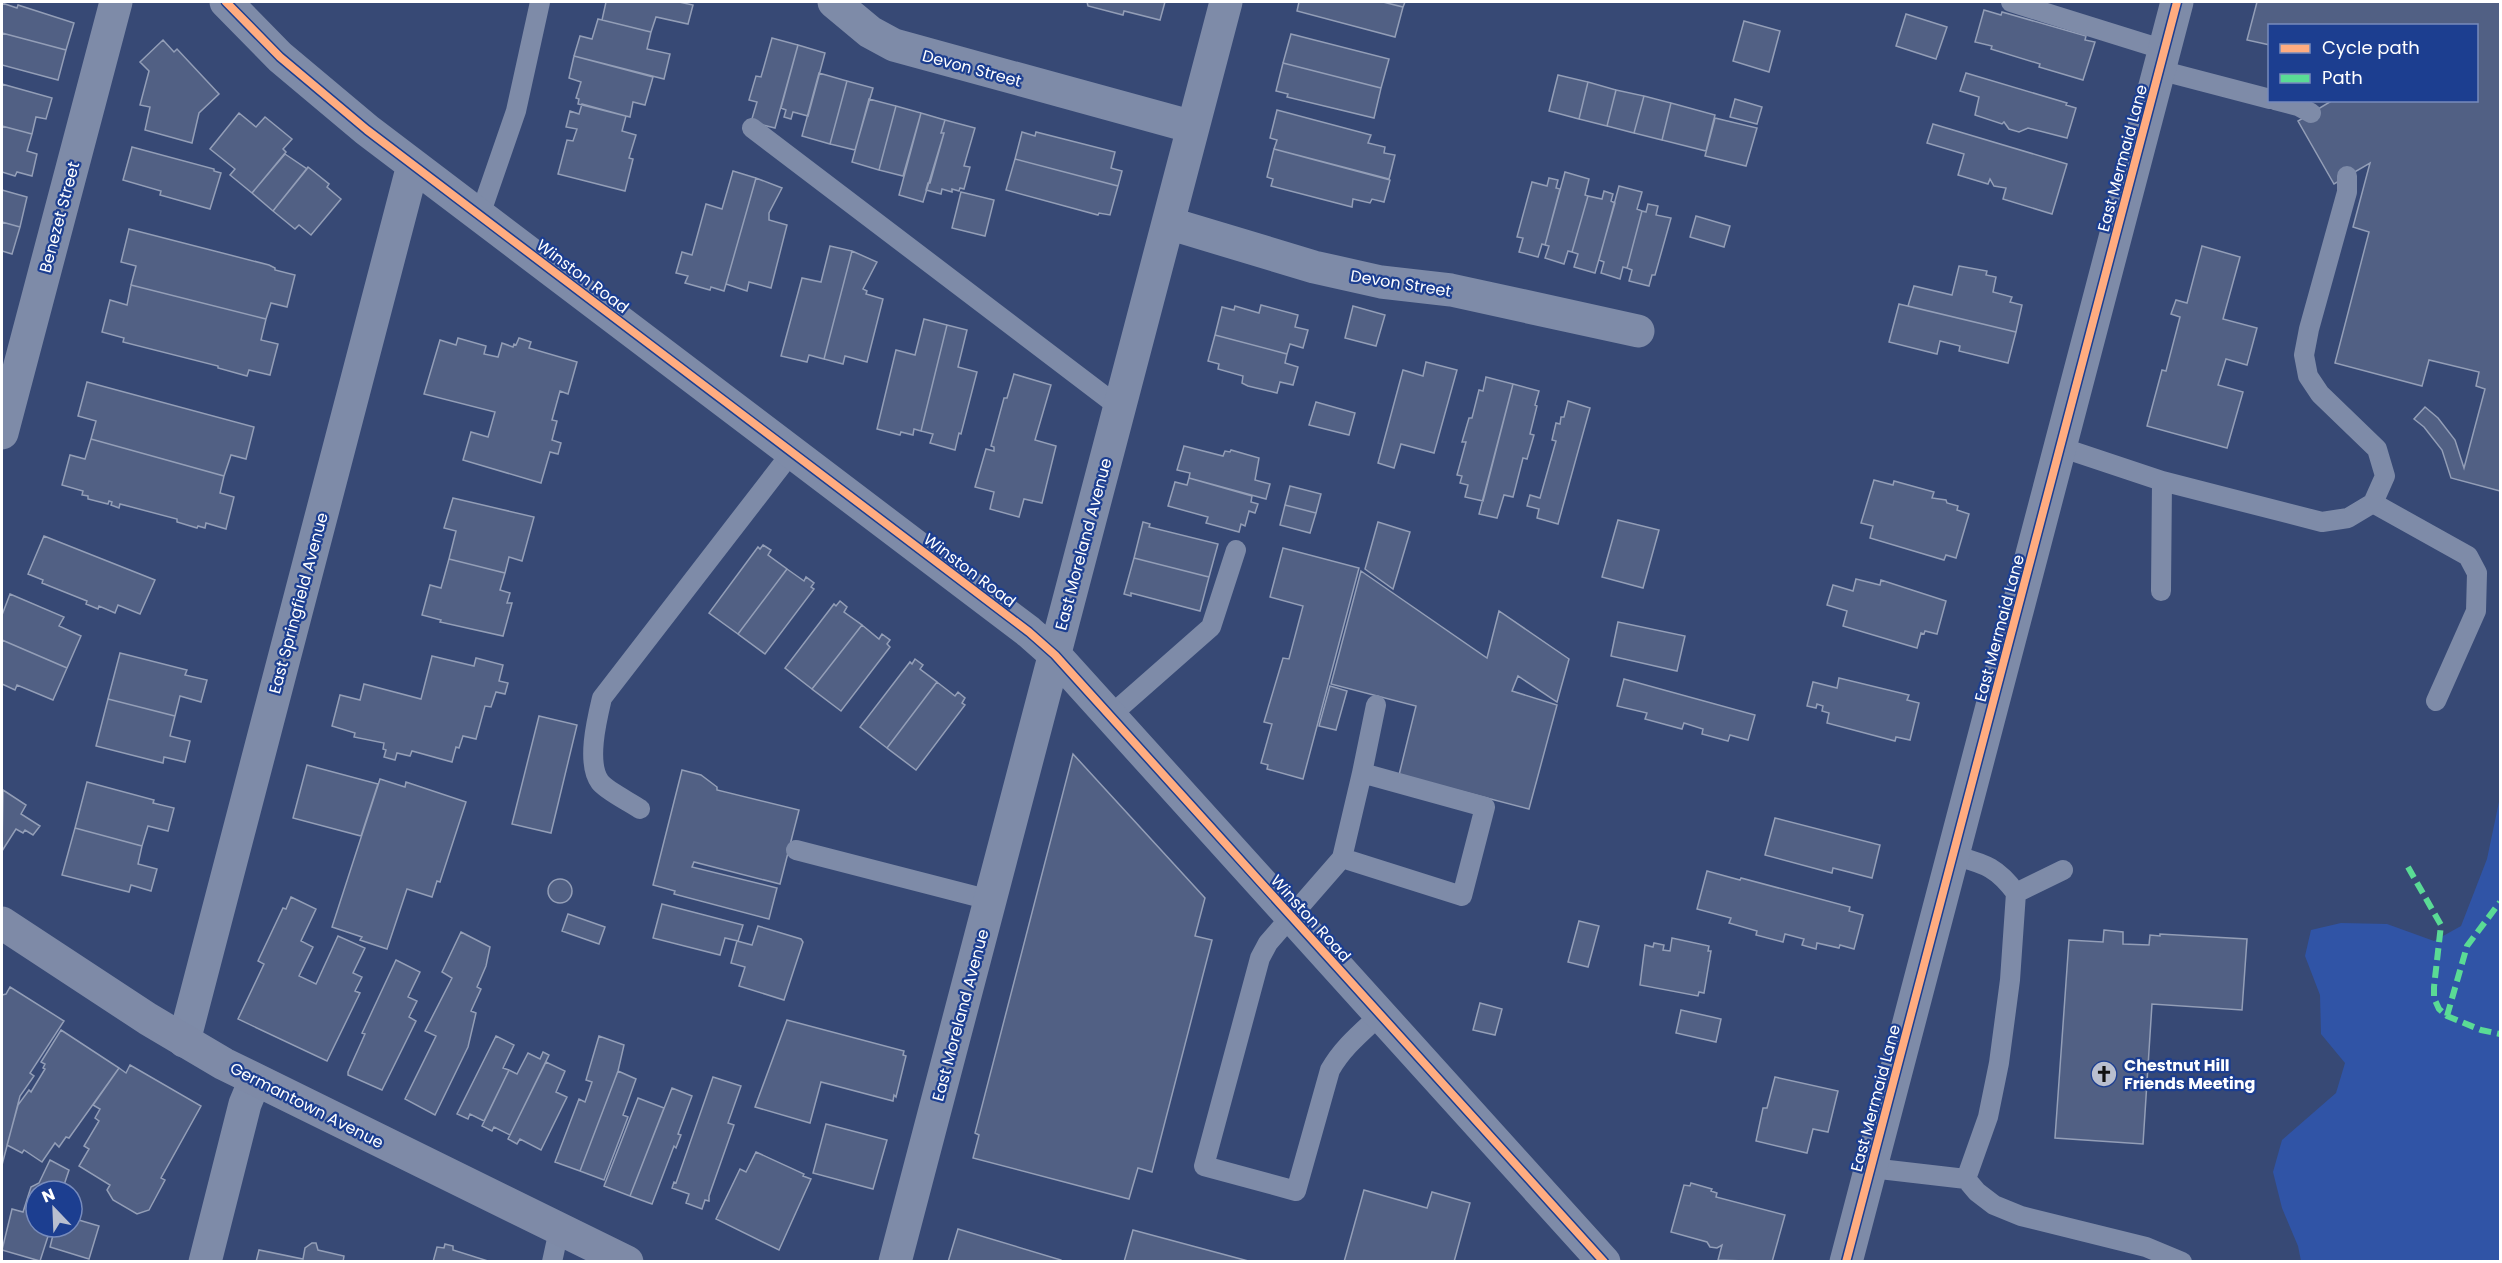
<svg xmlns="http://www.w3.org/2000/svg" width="2502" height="1263" viewBox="0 0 2502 1263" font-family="Poppins,sans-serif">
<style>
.green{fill:#3054a6}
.building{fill:#516084;stroke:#939eb7;stroke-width:1.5}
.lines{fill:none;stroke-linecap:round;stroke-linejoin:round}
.service{stroke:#7e8ba8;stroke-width:20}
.minor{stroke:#7e8ba8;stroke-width:33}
.primary{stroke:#7e8aa7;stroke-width:33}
.quiet{stroke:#5adb95;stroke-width:6;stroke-dasharray:12 6;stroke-linecap:butt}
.cycleway-casing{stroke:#1c3e90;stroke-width:11}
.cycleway{stroke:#ffac80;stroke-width:8}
.labels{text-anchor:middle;stroke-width:4.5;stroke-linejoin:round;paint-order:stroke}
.street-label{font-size:16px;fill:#fff;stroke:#1c3e90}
.poi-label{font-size:16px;font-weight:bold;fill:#fff;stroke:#1c3e90;text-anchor:start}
</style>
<rect width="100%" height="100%" fill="#374975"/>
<path class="green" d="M2500,797V1261H2301L2298,1246L2282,1208L2273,1172L2282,1140L2336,1093L2345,1063L2321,1034L2320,995L2305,956L2311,930L2341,923L2387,924L2434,941L2461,926L2487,859Z"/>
<path class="building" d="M606,2H679L693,5L688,24L656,17L651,32L602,20Z
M1087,2H1165L1160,20L1124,11L1123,15L1088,6Z
M1299,2H1383L1403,7L1395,37L1297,11Z
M1383,2H1405L1403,7Z
M2257,2H2500V491L2451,478L2442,450L2424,427L2414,419L2425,407L2438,418L2455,440L2464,468L2485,389L2476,386L2479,372L2429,360L2422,386L2335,363L2369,232L2353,227L2370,163L2334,184L2298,121L2333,100H2476V26H2270V45L2247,40Z
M2,3L17,8L18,5L74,23L66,50L2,33Z
M1984,10L2001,15L2002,12L2086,36L2085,40L2095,42L2083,80L2039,67L2040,64L1991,49L1992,46L1975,42Z
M1906,14L1947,27L1936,59L1896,46Z
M598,19L651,32L647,49L670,54L664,79L574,56L580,36L592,39Z
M1744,21L1780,31L1769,72L1733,61Z
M2,33L66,50L58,80L2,65Z
M1291,34L1389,59L1381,88L1283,63Z
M772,38L798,45L775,128L751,122L757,102L749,100L756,76L761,77Z
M163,40L174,52L177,49L219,94L199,113L192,143L145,130L150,107L140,105L149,71L140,62Z
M798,45L825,53L808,116L793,112L791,119L784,117L786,110L781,108Z
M574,56L653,77L645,105L633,102L630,117L578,104L579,99L576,98L581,82L569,78Z
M1283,63L1381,88L1374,118L1287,97L1288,94L1276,91Z
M819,73L847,81L830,144L802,136Z
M1966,73L2067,103L2066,105L2076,108L2067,138L2028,128L2019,132L2009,129L2004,122L2002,124L1975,115L1979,97L1960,91Z
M1558,75L1588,82L1579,119L1549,111Z
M847,81L873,88L855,150L830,144Z
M1588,82L1616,90L1607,126L1579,119Z
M2,84L52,98L46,119L36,117L32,134L2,126Z
M1616,90L1644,96L1634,133L1607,126Z
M1644,96L1671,103L1662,140L1634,133Z
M869,99L896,106L879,170L852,162Z
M1735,99L1762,107L1757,124L1730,117Z
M1671,103L1715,115L1706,151L1662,140Z
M582,104L626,116L622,131L636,135L629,158L633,159L625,191L558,174L567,140L573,141L577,129L566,127L570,111L579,114Z
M896,106L921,113L903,176L879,170Z
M1277,110L1371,135L1368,143L1385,147L1384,153L1395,155L1389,179L1274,149L1277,140L1270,138Z
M239,113L256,127L265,117L292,139L283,149L286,152L252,193L230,175L235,169L210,149Z
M921,113L945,120L941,133H944L923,202L899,195Z
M1715,118L1757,128L1746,166L1705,156Z
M945,120L975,128L964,166L970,167L964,189L960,188L959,191L952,189V192L942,189L941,194L926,190L928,183H930L944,133H941Z
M1933,124L2067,164L2052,214L2003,199L2006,188L1994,186L1990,179L1988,184L1958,175L1964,154L1927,143Z
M2,126L32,134L27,151L37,154L32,176L17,172L15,176L2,172Z
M1022,132L1035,136L1036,132L1115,152L1111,168L1122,171L1118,186L1015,159Z
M132,147L214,169V171L221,173L210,209L160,195L161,191L123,180Z
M1274,149L1390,180L1384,202L1372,199L1370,203L1353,199L1352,207L1271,186L1273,179L1267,177Z
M285,154L307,169L273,211L252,193Z
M1015,159L1118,186L1110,215L1099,213L1098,215L1006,190Z
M308,167L329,184L327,187L341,199L311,235L299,225L295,229L273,211Z
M733,171L756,178L724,291L711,287L710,290L685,283L688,276L676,273L682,252L692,255L706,204L722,209Z
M1565,172L1589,179L1585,195L1588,196L1572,252L1568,251L1564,264L1545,258L1549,246L1545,245Z
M756,178L782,188L769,213V220L787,225L771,288L749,282L747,291L726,284Z
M1549,178L1558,180L1556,188L1560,189L1545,245L1542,244L1538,257L1519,252L1523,238L1517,237L1532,182L1547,186Z
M1619,186L1642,192L1637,209L1642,211L1627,268L1623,267L1620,279L1601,273L1604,262L1599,260Z
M2,190L27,197L20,227L2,222Z
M1604,191L1613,194L1611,201L1615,203L1595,273L1574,267L1578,254L1572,252L1588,196L1602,199Z
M961,192L994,200L985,236L952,228Z
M1648,204L1658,206L1656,215L1671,218L1655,275H1652L1649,286L1629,281L1632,270L1627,268L1642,211L1646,212Z
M1696,216L1730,226L1724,247L1690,237Z
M2,222L20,227L12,254L2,251Z
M129,229L269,265L275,268V270L295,275L287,307L271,303L266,319L131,285L136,266L121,262Z
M830,246L852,251L824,359L809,355L807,362L781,356L802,278L821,282Z
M2202,246L2240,257L2223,319L2257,328L2247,365L2226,359L2218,385L2243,392L2227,448L2147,426L2162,370L2166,371L2180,317L2171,314L2176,300L2187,303Z
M852,251L877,262L863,289L867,291L866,294L883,299L867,362L845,356L843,364L824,359Z
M1959,266L1987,271L1986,275L1996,277L1993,292L2012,297L2010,302L2022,305L2016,332L1908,306L1914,286L1952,295Z
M131,285L266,319L261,340L278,344L270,375L249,370L247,376L218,368V366L123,342L124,338L102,332L110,300L127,305Z
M1899,304L2016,332L2008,363L1959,351L1960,346L1940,341L1937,354L1889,342Z
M1261,305L1298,315L1295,327L1308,330L1303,348L1290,344L1287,354L1215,335L1222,307L1234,310L1235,306L1259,313Z
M1353,306L1385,315L1376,346L1345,338Z
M924,319L947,325L921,431L914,429L913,435L901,432L900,435L877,429L896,350L915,355Z
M947,325L967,330L958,367L977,372L961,434L959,433L955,450L930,443L933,434L921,431Z
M1215,335L1287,354L1285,363L1298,367L1293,385L1280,382L1277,393L1248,386L1242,383L1243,376L1218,369L1219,364L1208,361Z
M458,338L486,346L484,354L498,357L502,343L513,347L514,344L516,345L519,338L531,342L529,348L577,362L568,394L560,391L552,420L557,421L552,440L561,443L558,454L550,452L541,483L463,460L471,432L488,437L495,412L424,394L440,340L456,345Z
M1426,362L1457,370L1434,453L1401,444L1394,468L1378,463L1403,370L1423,376Z
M1014,374L1051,385L1035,440L1056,446L1042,503L1024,499L1019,517L990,509L994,492L975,487L986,449L994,451V447L991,446L1004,398H1007Z
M1486,377L1513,384L1483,501L1465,497L1468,485L1460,483L1462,476L1457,475L1466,442H1462L1469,418H1472L1479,390L1483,391Z
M87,382L254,427L246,459L231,455L224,476L91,439L96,421L78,416Z
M1513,384L1539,391L1535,405L1537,406L1530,434L1534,435L1527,459L1523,458L1513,497L1504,495L1497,518L1479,514Z
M1568,401L1590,408L1558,524L1537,518L1539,509L1527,506L1530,495L1540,498L1556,441L1552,440L1556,423L1560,424L1561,417H1564Z
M1316,402L1355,413L1349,435L1309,425Z
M91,439L224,476L220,493L234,497L226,529L206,523L205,528L198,526L197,528L177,522V519L120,504L119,508L111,505L112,502L109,501L108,504L88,499V496L82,495L83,491L62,485L70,455L85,459Z
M1184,446L1223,456L1225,451L1230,452L1231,450L1259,458L1255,480L1270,484L1266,499L1189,478L1190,473L1177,470Z
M1189,478L1252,496L1251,502L1258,504L1255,513L1249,511L1245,526L1241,524L1239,532L1206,523L1208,517L1168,506L1175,482L1187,485Z
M1874,480L1893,485L1894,481L1934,492L1932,498L1946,500L1947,503L1958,506L1957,510L1969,514L1956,558L1946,555L1944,560L1870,538L1873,526L1861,523Z
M1290,486L1321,494L1316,513L1285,505Z
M453,498L534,517L522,561L509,557L505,573L449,559L456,531L444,528Z
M1285,505L1316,513L1310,533L1280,525Z
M1618,520L1659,530L1643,588L1602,577Z
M1143,522L1150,524L1149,527L1218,544L1209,577L1134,558Z
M1378,522L1410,532L1393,589L1365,569Z
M44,536L155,580L140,614L118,605L115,613L99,606L98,609L86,604L87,601L42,583L43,580L28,574Z
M763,545L771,550L768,555L787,569L738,634L709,613L758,547L760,549Z
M1283,548L1359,568L1303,779L1267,769L1268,765L1261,763L1272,724L1264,722L1283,658L1289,659L1303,606L1270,597Z
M1134,558L1209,577L1200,611L1131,593V596L1124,594Z
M449,559L505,573L500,590L510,593L507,603H512L503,636L440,622L441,620L422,615L430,585L441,588Z
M787,569L804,581L806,577L814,583L811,587L814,589L765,654L738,634Z
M1361,571L1487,658L1499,611L1569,659L1557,702L1518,676L1512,691L1557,705L1529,809L1399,775L1416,706L1331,684Z
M1856,579L1880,585L1881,580L1946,601L1937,634L1925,631L1924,634L1921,633L1917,648L1843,626L1847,611L1827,605L1833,585L1853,591Z
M10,594L64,617L59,626L81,636L67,668L2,640V615Z
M840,601L847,607L844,612L862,625L812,689L785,668L834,604L836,606Z
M1618,622L1685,636L1677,671L1611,656Z
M862,625L879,639L882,634L890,640L887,644L890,647L841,711L812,689Z
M2,640L67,668L53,700L17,685L15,690L2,684Z
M120,653L187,670L185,675L207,680L201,702L180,696L175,716L108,699Z
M432,656L474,666L476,658L503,665L499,681L508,683L505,694L496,692L491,707L485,706L476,739L463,736L459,748L456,747L452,762L412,751L410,756L397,753L395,760L384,757L386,750L383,749L384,743L354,737L355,733L332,726L340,695L360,700L364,684L421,699Z
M915,659L923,665L920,669L937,682L887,748L860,727L910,662L912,664Z
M1839,678L1909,695L1907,700L1919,703L1910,740L1896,737L1895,741L1827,723L1829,713L1822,711L1823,706L1817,704L1816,708L1807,706L1813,682L1837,688Z
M1624,679L1755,715L1748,740L1730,735L1728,741L1702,734L1703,729L1684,723L1682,729L1645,719L1647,713L1617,706Z
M937,682L955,696L958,692L965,698L962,703L965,705L916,770L887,748Z
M1330,686L1347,691L1336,730L1319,726Z
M108,699L175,716L170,736L190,741L185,762L164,757L163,763L96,746Z
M539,716L577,725L551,833L512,824Z
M1073,754L1205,898L1195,936L1212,940L1152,1172L1138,1168L1129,1199L973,1158L979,1135L975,1133Z
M307,765L378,784L361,836L293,818Z
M682,770L701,775L717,787V790L799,810L780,884L694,862L692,867L777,888L769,919L674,894L675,891L653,885Z
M380,779L405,787L406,782L466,802L440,882L437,881L432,897L407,889L387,949L360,940L362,937L332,927Z
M87,782L154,800L153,803L174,808L168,831L148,826L142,846L75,828Z
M3,790L26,805L21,814L40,826L33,835L25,830L23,833L16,829L2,851Z
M1775,818L1880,845L1872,878L1833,868L1832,873L1765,855Z
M75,828L142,846L138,864L157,869L151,891L131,885L129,892L62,875Z
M1707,871L1740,880L1741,878L1850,907L1849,911L1863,915L1854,949L1840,945L1839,948L1817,943L1816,949L1802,945L1804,939L1785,934L1783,942L1756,935L1757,931L1729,923L1731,918L1697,909Z
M548 891a12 12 0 1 1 24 0a12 12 0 1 1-24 0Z
M291,897L316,909L301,941L313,947L299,976L316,984L338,936L365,948L353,973L362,977L355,991L360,993L327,1061L238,1019L264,964L258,961L283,908L286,909Z
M662,904L743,925L738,941L725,938L720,955L653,938Z
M568,914L605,927L599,944L562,931Z
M1579,921L1599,926L1588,967L1568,962Z
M758,926L801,939L803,942L784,1000L739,986L745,967L731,963L737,941L752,945Z
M2104,930L2123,932V944L2149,945L2150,935L2160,936V934L2247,939L2242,1010L2152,1004L2143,1144L2055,1138L2069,940L2103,942Z
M461,932L490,947L486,966L477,987L481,989L471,1011L476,1013L468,1047L435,1115L405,1099L436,1036L425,1031L452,978L442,972Z
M1672,938L1709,946L1708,951H1711L1704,993L1699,992L1698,996L1640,985L1645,945L1653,947L1654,943L1664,945L1663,950L1670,951Z
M396,960L420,972L408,997L417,1001L409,1017L416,1021L382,1090L348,1075V1072L365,1034L362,1033Z
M10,987L64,1021L30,1073L34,1076L20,1096L2,1165V995L6,994Z
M1480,1003L1502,1009L1495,1035L1473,1030Z
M1681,1010L1721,1019L1716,1042L1676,1033Z
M787,1020L904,1051L903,1055L906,1056L896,1097L894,1095L893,1101L821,1082L810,1123L755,1107Z
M61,1030L119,1068L69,1138L66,1137L59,1147L55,1143L42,1162L24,1150L22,1153L7,1145L18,1105L29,1090L31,1092L45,1069L43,1068L45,1064L41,1062Z
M496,1036L514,1045L503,1068L509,1070L484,1121L470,1114L468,1119L457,1114Z
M599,1036L624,1045L618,1071L580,1171L555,1162L579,1099L585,1102L592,1082L586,1080Z
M543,1052L549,1055L510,1135L494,1127L492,1131L482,1126L509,1070L517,1074L528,1053L540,1059Z
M546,1062L565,1071L556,1092L567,1097L541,1150L520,1139L517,1144L508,1139Z
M130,1065L201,1106L161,1178L165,1180L149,1210L137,1214L113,1200L107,1190L110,1185L79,1166L89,1149L84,1146L99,1121L95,1118L100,1109L93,1105L119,1068L126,1073Z
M618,1071L636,1079L623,1115L628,1117L604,1180L580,1171Z
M713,1077L741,1086L728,1123L734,1125L709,1196V1201L705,1200L702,1209L686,1203L689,1194L672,1188L674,1182L676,1183Z
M1775,1077L1838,1091L1828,1132L1813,1129L1807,1153L1756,1141L1763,1108H1767Z
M672,1088L692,1096L678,1134L681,1135L676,1148L674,1146L652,1204L630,1196Z
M638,1098L664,1108L630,1196L604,1186Z
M826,1124L887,1140L873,1189L813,1173Z
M756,1152L804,1174L803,1176L811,1179L779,1250L716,1219L740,1169L746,1172Z
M50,1160L69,1170L62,1191H36V1227H51L40,1261L2,1250L12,1209L23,1212L31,1187L39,1183Z
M1691,1183L1712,1189L1711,1191L1717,1193L1716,1197L1785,1215L1772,1262L1718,1260L1722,1245L1717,1248L1710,1247L1707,1242L1671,1232L1684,1185L1690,1186Z
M1364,1190L1427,1208L1432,1192L1470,1203L1454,1262H1344Z
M72,1218L99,1226L89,1259L50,1247L55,1227H72Z
M958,1229L1061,1260V1262H948Z
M1133,1230L1252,1262H1124Z
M312,1243H316L318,1250L344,1256L343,1262H256L259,1250L303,1259L305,1248Z
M445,1244L453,1246V1250L491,1262H433L437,1247L444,1248Z"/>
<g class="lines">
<path class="service" d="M2011,2L2165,50
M2159,70L2270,99
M2275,100L2298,106L2311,113
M752,128L1119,407
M480,215L516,111L540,2
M2060,447L2162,481L2161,591
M2162,481L2322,522L2348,518L2373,503L2385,476L2377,449L2320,394L2308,376L2304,355L2309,329L2347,192V176
M2373,503L2468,556L2477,573L2476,611L2436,701
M1111,715L1211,627L1236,550
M1362,773L1485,807L1462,896L1342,858Z
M1362,773L1376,705
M640,809C630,802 607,791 600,782C586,763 597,719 602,698L792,452
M796,850L990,900
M1953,855C1984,864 1996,866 2016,893L2010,980L1999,1063L1988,1117L1966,1179
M1342,858L1268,943L1260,958L1204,1166L1296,1191L1330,1070C1343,1047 1362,1032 1381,1014
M2016,893L2063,870
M1871,1168L1966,1179L1977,1192L1994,1205L2021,1216L2146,1247L2182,1262
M552,1262L559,1230"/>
<path class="minor" d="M226,2L280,57L367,130L1029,632L1055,655L1604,1262
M834,2L870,32L894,45L1193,127
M1168,223L1314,267L1381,282L1451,290L1638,331
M2,433L116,2
M184,1041L413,165
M205,1262L245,1104L255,1080
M895,1262L1226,2
M1846,1262L2177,2"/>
<path class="primary" d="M2,923L148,1019L224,1064L627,1262"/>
<path class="quiet" d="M2408,867L2441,925L2434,987V998L2439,1009L2447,1016L2481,1030L2500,1034
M2447,1016L2467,946L2500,902"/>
<g class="cycleway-casing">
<path id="cycleway" d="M226,2L280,57L367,130L1029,632L1055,655L1604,1262
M1846,1262L2177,2"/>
</g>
<use href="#cycleway" class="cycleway"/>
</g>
<defs>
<g id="church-disc" transform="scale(1.35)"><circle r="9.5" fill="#b9bfcf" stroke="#1c3e90"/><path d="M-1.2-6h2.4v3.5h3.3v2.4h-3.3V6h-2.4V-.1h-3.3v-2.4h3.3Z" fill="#111"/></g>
</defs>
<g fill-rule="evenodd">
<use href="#church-disc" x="2104" y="1074"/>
</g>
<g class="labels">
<g class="street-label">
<text transform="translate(972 68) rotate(15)" y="6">Devon Street</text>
<text transform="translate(2122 158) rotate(-75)" y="6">East Mermaid Lane</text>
<text transform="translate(59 217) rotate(-75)" y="6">Benezet Street</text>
<text transform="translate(583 276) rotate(37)" y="6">Winston Road</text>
<text transform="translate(1401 283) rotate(9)" y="6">Devon Street</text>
<text transform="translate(1083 544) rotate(-75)" y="6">East Moreland Avenue</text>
<text transform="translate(970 570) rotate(37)" y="6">Winston Road</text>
<text transform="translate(298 603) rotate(-75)" y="6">East Springfield Avenue</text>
<text transform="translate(1999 628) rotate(-75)" y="6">East Mermaid Lane</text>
<text transform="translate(1311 918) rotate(48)" y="6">Winston Road</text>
<text transform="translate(960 1015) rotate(-75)" y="6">East Moreland Avenue</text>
<text transform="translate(1875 1098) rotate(-75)" y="6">East Mermaid Lane</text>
<text transform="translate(307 1105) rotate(27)" y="6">Germantown Avenue</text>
</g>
<g class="poi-label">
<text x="2124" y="1071">Chestnut Hill<tspan x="2124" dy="18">Friends Meeting</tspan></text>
</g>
</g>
<rect width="2502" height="1263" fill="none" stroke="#ffffff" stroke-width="6"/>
<rect x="2268" y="24" width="210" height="78" fill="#1c3e90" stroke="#778bbc" stroke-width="1.5"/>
<rect x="2280" y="44" width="30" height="9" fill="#ffac80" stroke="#778bbc" stroke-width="1.5"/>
<text x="2322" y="54" font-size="18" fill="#ffffff">Cycle path</text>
<rect x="2280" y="74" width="30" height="9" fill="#5adb95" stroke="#778bbc" stroke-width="1.5"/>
<text x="2322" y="84" font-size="18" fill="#ffffff">Path</text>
<g transform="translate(54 1209) rotate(337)"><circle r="28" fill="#1c3e90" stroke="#778bbc" stroke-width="1.5"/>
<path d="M0-4.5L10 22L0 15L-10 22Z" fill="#b9bfcf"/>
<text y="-9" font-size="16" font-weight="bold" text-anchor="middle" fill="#ffffff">N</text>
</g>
</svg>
